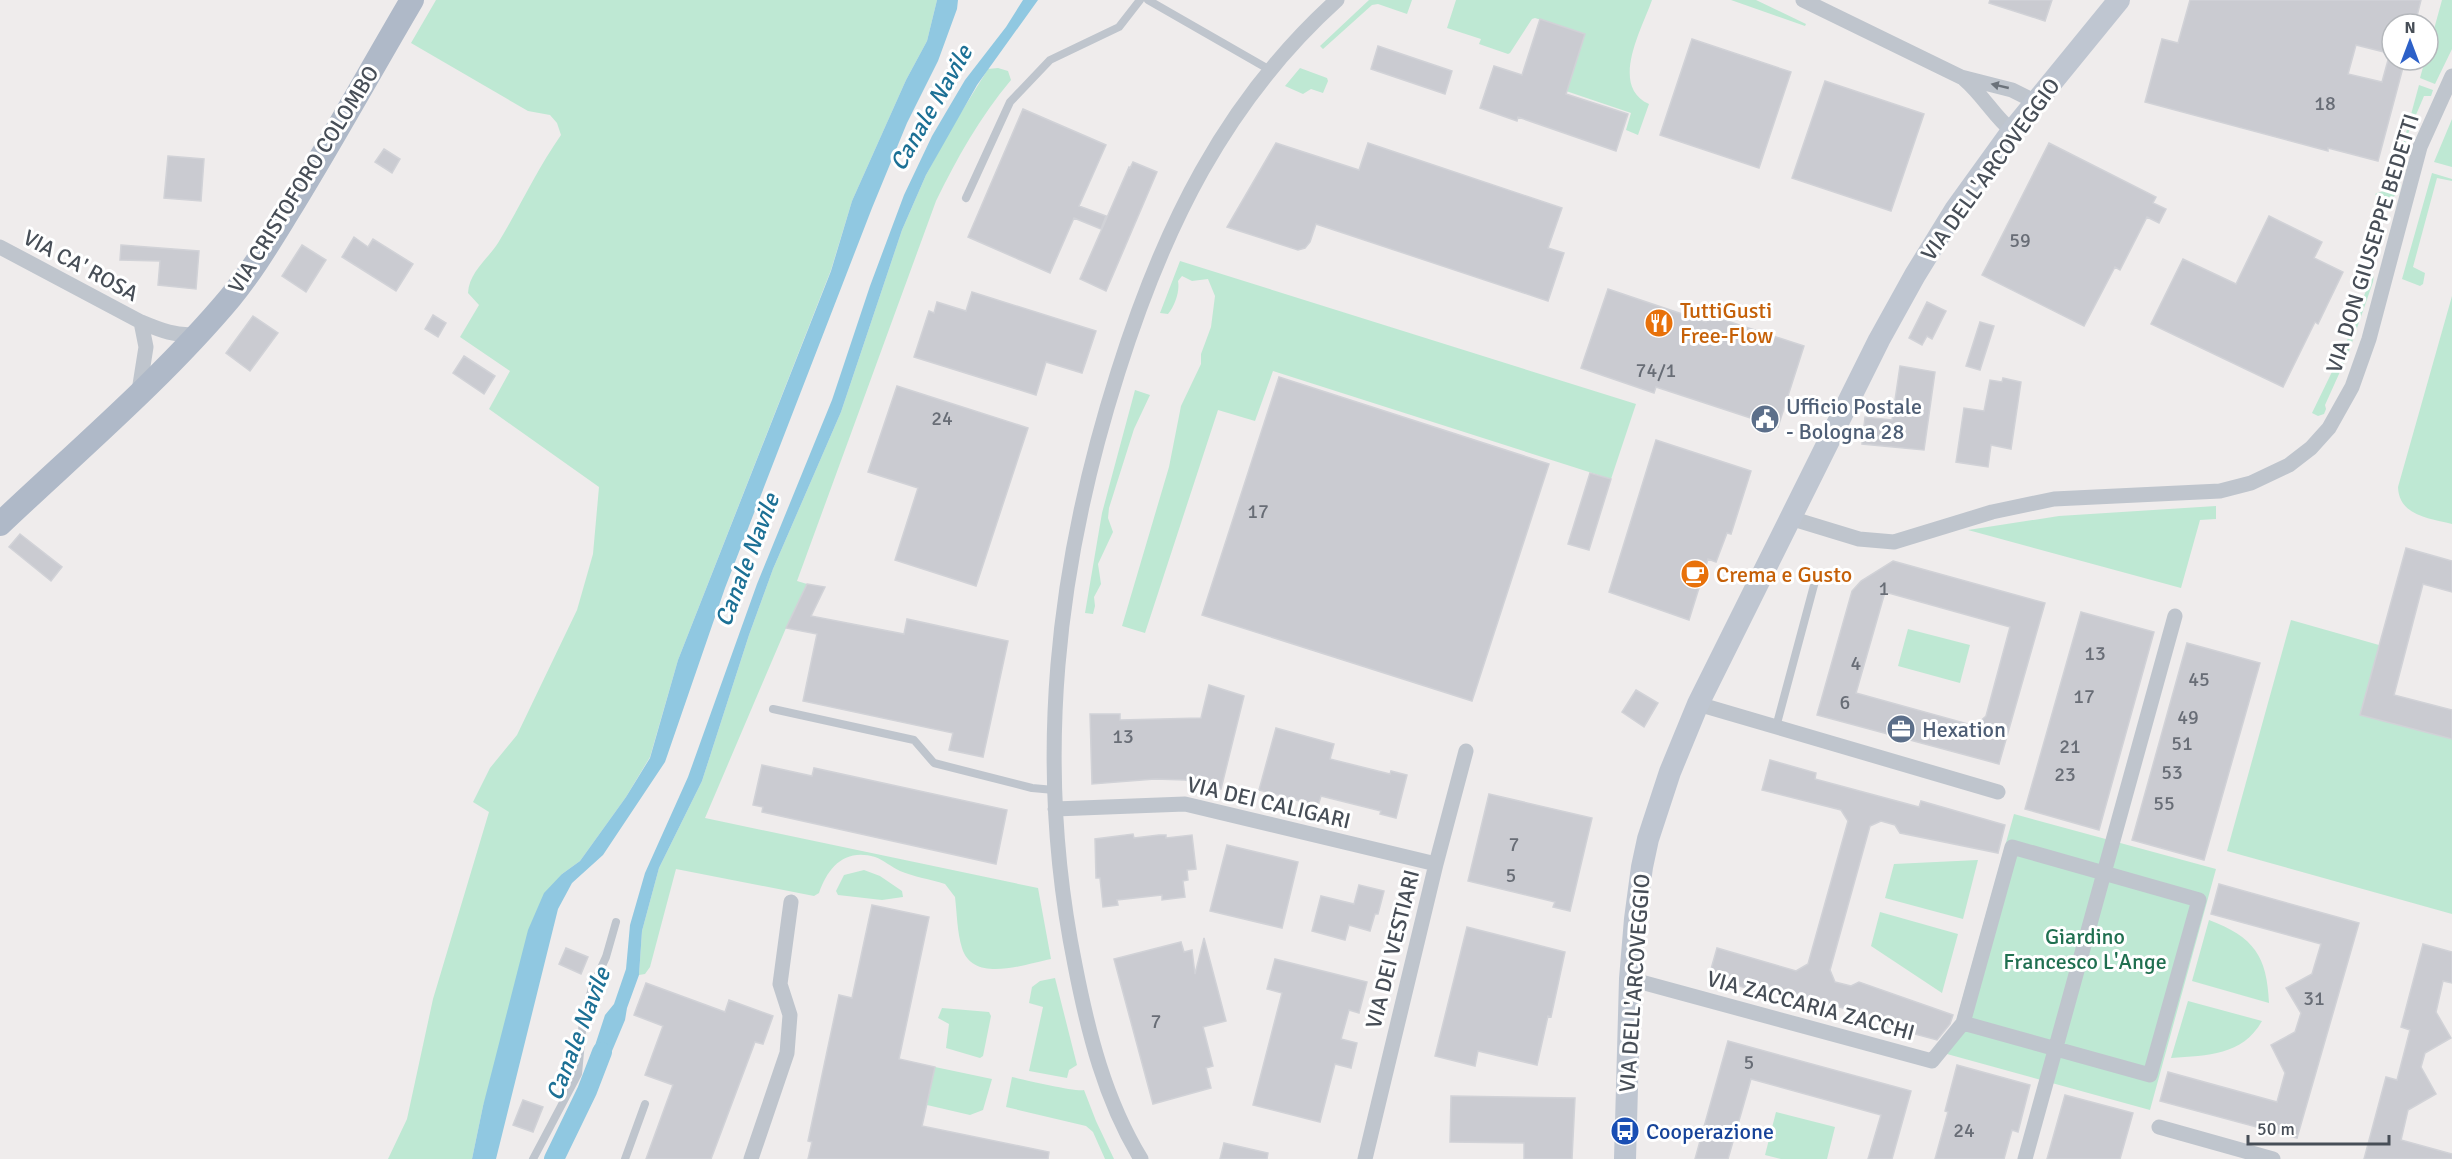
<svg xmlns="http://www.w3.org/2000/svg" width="2452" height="1159" viewBox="0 0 2452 1159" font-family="Signika,sans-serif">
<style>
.green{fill:#bee8d3}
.water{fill:#90c8e1}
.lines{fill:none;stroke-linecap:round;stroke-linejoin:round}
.canal{stroke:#90c8e1;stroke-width:20}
.building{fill:#cacbd1;stroke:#d1d2d7;stroke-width:1.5;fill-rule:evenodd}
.lane{stroke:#bfc5cd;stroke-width:8}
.street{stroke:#bfc5cd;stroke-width:15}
.secondary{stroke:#bfc6d1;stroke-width:22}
.primary{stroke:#afb9c8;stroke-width:24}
.oneway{fill:#6b727a}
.labels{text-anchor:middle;stroke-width:6;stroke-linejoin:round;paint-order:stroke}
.number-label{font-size:20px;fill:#686d76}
.street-label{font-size:22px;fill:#474e57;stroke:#fff}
.food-label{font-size:22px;fill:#c56008;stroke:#fff;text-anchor:start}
.service-label{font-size:22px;fill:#4e5e75;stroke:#fff;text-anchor:start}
.park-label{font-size:22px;fill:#206f50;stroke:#fff}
.transit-label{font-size:22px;fill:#164399;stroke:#fff;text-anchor:start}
.water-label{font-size:24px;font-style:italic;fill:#1c7095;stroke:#fff}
</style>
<rect width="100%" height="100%" fill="#efecec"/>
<path class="green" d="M436,0H937L927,41L906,80L852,201L831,270L678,660L650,757L626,797L580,861L562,874L483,1106L472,1159H388L407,1119L433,999L489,812L473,802L490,768L517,735L577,610L593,554L599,487L489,409L510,371L460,337L479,305L468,293C469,272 488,259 498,243C520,207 537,169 561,135L557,123L550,115L528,111L411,43Z
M1369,0H1412L1407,14L1378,4L1372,5L1323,49L1320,46Z
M1456,0H1652C1642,29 1609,86 1649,104L1638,135L1626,130L1631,113L1566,91L1585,34L1535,18L1532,19L1510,53L1508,54L1479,44L1481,39L1447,28Z
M1731,0H1756L1806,24L1805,26Z
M2442,0H2452V49L2435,84L2420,78L2425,60H2428V51Z
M998,68L1008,71L1011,80C980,117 957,158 936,201L797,581L807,584L786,628L705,818L1038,888L1051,959C1025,964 973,984 962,948C957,932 957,913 955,897L945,884C930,879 914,877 900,871C891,867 884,860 875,857C845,848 828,867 819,893L814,896L676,869L650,967L645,974L639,975L642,931L659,868L702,781L749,635L773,569L841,412L902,230L926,175L952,127L988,69Z
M1300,68L1327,78L1328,81L1323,93L1311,89L1303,94L1285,86Z
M2419,85L2433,90L2431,96H2424L2407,136L2395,181L2401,185C2397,198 2386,205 2375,194L2391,188Z
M2452,119V167L2434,162Z
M2432,173L2452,179V181L2437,178L2413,267L2425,273L2423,284L2420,286L2402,279Z
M1180,261L1636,404L1611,479L1273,371L1255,421L1218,410L1145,633L1122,626L1169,467L1181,406L1201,364V354L1211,327L1215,296L1208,279L1192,281L1182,276L1178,281C1180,291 1175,306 1168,314L1160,313Z
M2359,263C2370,267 2375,270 2373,282L2348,354L2325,405L2326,409L2324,414L2318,416L2312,413L2346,343L2367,288L2358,266Z
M2452,296V524C2429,518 2399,516 2398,487Z
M1135,390L1150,395L1134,429L1109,508L1108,518L1113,532L1098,564L1101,584L1094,597L1095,606L1093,614L1085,613L1102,513Z
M2216,506V519L2200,520L2181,588L1968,530L2059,516Z
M2291,620L2379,645L2361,715L2452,739V914L2227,851Z
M1908,629L1970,645L1960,683L1898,666Z
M2014,814L2216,869L2150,1110L1947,1054Z
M1978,860L1963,919L1885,898L1894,864Z
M864,870L880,876L902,891L903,897L882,900L838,895L836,891L844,875Z
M1880,912L1958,934L1942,993L1871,946Z
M2209,920C2254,937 2267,956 2269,1003L2192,981Z
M1055,978L1077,1065L1069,1070L1067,1078L1029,1071L1043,1007L1029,1003L1032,987L1040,981Z
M2188,1001L2262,1021C2242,1056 2208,1055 2171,1058Z
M942,1008L989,1012L991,1016L983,1056L980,1058L946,1048L949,1024L938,1018Z
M935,1067L992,1079L983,1110L970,1115L927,1105Z
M1012,1077C1025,1080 1076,1092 1084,1090L1096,1121L1114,1159H1105L1093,1132L1086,1126L1006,1107Z
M1776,1112L1835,1127L1827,1159H1781L1765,1155Z"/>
<path class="water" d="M937,0H958L957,9L938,61L907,123L872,208L725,588L665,762L603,855L572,883L558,909L496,1159H472L483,1106L528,930L544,893L562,874L580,861L626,797L650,758L678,660L831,271L852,201L906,80L927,41Z
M1023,0H1038L977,85L926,175L902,230L841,412L773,569L749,635L702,781L659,868L642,931L639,975L627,1008L625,1020L599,1082L586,1073L605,1015L614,1004L626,969L630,925L645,873L688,777L757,584L832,400L870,286L904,195L932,136L965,80L1006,27Z"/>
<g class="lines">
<path class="canal" d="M554,1159L587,1091L602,1052"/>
</g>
<path class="building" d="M1990,0H2052L2045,21L1989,3Z
M2190,0H2421L2415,24H2392V54L2356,45L2348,74L2382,82L2388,60H2405L2378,161L2328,148V151L2145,102L2162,39L2178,43Z
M1540,19L1585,34L1566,94L1628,114L1616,151L1518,117L1517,121L1480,108L1494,66L1522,75Z
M1692,39L1791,72L1759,168L1660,135Z
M1378,46L1452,71L1445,94L1371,69Z
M1825,81L1924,114L1891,211L1792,178Z
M1023,109L1106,145L1079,206L1106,216L1101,229L1074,218L1050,273L968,237Z
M1276,143L1359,170L1368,143L1562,208L1548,248L1564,253L1548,301L1316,224L1310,242L1305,248L1298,250L1227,227Z
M2049,143L2156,197L2153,203L2166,209L2159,223L2147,217L2120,270L2115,267L2084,326L1982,275Z
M384,149L400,159L392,173L375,162Z
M168,156L204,159L201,201L164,198Z
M1133,162L1157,172L1106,291L1080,279L1129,167L1130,168Z
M2269,216L2322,242L2314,258L2343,272L2318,324L2315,322L2283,387L2151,324L2183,259L2236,284Z
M354,237L368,247L373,239L413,264L396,291L342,257Z
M121,245L199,251L196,289L158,285L160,261L120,260Z
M302,245L326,260L306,292L282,276Z
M1608,289L1706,322L1709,315L1804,346L1778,427L1656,387L1654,393L1581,368Z
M972,292L1096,331L1082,373L1046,362L1036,395L914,357L929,311L934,313L937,302L966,311Z
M1927,302L1946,311L1932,339L1927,336L1922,345L1909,338Z
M433,315L446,323L438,337L425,329Z
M253,316L278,333L250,371L226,353Z
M1980,322L1994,326L1980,370L1966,366Z
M464,356L495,376L484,394L453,373Z
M1900,366L1935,372L1924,450L1862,444L1865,417L1892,420Z
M1279,377L1549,464L1472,701L1202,615Z
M2003,378L2021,382L2011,449L1991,445L1988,467L1956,462L1964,408L1984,411L1990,380L2002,382Z
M897,386L1028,428L976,586L895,560L918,488L868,472Z
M1656,440L1751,471L1731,534L1727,533L1716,562L1708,559L1689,620L1609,592Z
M1590,473L1611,479L1589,550L1568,544Z
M20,534L62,567L51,581L9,547Z
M2406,548L2452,561V592L2423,584L2394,695L2452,710V739L2360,715Z
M1893,561L2045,603L1999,764L1817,715L1852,591L1861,581ZM1885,592L2010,627L1986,716L1975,726L1856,693Z
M807,584L825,587L811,616L904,634L907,619L1008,641L983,757L949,750L953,733L803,701L817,634L786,628Z
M2081,612L2154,632L2099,830L2025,809Z
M2187,643L2260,663L2204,860L2132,840Z
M1209,685L1244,696L1221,789L1185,780L1155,779L1092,784L1090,714H1120V720L1201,718Z
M1636,690L1658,703L1644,727L1622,712Z
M1276,728L1334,744L1330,759L1390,774L1391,771L1407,775L1396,818L1380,814L1381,811L1321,796L1318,806L1259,790Z
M1770,760L1816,773L1815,779L1919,807L1921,801L2005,825L1998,853L1900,833L1895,825L1881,821L1870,826L1830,970L1835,982L1851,986L1859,982L1953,1015L1950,1024L1937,1040L1885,1026L1887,1020L1758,985L1755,991L1709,976L1717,948L1796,971L1808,964L1848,821L1841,810L1762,790Z
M762,765L812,776L814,768L1007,810L996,864L762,812L763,807L753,805Z
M1489,794L1592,818L1570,911L1553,907L1555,902L1468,881Z
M1133,834L1134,838L1159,835H1166V838L1192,835L1196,869L1187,870L1188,880L1183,881L1185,897L1162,900V895L1117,900L1118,905L1103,907L1100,878H1096L1095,839Z
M1227,845L1298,862L1282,928L1210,911Z
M2219,884L2359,923L2297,1138L2160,1101L2168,1072L2277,1102L2285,1073L2271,1045L2295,1032L2301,1013L2286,988L2312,974L2321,944L2211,914Z
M1359,885L1384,891L1378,914H1375L1370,931L1349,925L1345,940L1312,931L1321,896L1354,904Z
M872,905L929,917L899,1059L935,1067L922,1126L1049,1152L1048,1159H808L812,1142L808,1141L839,995L852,998Z
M1467,927L1565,952L1551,1017L1548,1016L1537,1065L1478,1051L1475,1066L1435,1056Z
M1204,938L1226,1021L1203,1027L1213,1066L1206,1068L1211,1088L1153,1104L1114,959L1181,942L1184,952L1192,950L1195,974Z
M2423,944L2452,952V983L2443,981L2436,1012L2451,1038L2425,1053L2421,1067L2436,1094L2408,1110L2401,1140L2452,1154V1159H2364L2386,1077L2397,1080L2410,1030L2401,1027Z
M566,948L588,957L581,974L559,964Z
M1275,959L1367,982L1359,1013L1349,1010L1341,1039L1357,1043L1351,1068L1335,1064L1320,1122L1253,1105L1282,993L1267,989Z
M646,983L725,1012L729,1000L773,1016L763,1044L755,1042L711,1159H646L673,1085L645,1075L663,1026L634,1015Z
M1728,1041L1911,1091L1892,1159H1868L1881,1115L1751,1079L1728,1159H1695Z
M1957,1065L2030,1085L2018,1132L2012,1130L2004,1159H1935L1948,1112L1945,1111Z
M2065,1095L2133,1113L2120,1159H2047Z
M1451,1096L1575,1098L1572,1159H1524V1143L1450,1142Z
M523,1100L543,1107L533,1132L513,1125Z
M1224,1143L1268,1153L1267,1159H1220Z"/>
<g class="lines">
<path class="lane" d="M1148,0L1270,70
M966,198L1010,102L1050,60L1119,27L1140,0
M773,709L914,740L934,763L1032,788L1054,790
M1776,727L1817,574
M533,1159L578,1074L583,1020L592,988L606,957L616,922
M625,1159L645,1104"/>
<path class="street" d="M1803,0L1961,77L2012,90L2036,102
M1964,79C1982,94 1994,116 2012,131
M0,247L141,322
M139,391L146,347L141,322C160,330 177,337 198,334
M1790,518L1859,539L1894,542L1992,512L2054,499L2220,491L2251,483L2289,465L2311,448L2329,428L2352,387L2369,339L2420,147L2452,76
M1698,704L1998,792
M1055,809L1185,804L1436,864
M2012,847L2199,900L2150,1075L1963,1023Z
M1630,979L1932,1061L1963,1023
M2159,1127L2273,1159
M751,1159L787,1053L790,1015L780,984L791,902
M1141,1159C1105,1100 1088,1032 1075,965C1034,763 1056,567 1118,372C1163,229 1224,102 1337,0
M1365,1159L1436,864L1466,751
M2025,1159L2175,616"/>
<path class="secondary" d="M1625,1159L1630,979L1635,919L1642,867L1648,839L1670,772L1698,704L1879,340L1915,275L1955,210L2012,131L2119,0"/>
<path class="primary" d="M0,524C76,452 163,378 230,298C254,269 273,236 293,204C334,137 372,68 412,0"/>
</g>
<defs><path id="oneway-solid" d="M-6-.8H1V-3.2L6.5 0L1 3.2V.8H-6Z" transform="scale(1.5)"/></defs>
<use class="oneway" href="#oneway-solid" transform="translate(2000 86) rotate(-167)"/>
<defs>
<g id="restaurant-disc" transform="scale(1.5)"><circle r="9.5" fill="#e8710a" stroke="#fff"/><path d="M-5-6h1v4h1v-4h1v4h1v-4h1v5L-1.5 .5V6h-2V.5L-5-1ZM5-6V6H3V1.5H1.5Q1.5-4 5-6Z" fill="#fff"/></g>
<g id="civic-disc" transform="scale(1.5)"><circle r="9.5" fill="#5c6f8a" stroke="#fff"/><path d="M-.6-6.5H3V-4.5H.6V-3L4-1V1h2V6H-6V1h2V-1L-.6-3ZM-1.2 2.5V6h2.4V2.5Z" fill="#fff"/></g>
<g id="cafe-disc" transform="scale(1.5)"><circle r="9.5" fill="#e8710a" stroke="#fff"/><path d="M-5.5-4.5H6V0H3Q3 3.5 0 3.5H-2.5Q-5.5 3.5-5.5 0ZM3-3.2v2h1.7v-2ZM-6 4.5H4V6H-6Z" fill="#fff"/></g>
<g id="office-disc" transform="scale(1.5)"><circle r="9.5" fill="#5c6f8a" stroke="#fff"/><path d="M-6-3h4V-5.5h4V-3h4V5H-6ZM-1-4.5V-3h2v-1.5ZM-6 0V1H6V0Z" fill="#fff"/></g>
<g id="bus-disc" transform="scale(1.5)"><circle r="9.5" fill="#1a4fb4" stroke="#fff"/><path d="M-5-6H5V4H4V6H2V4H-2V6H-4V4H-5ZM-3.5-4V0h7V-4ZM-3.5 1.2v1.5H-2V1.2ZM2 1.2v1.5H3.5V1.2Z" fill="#fff"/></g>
</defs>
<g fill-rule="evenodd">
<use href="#restaurant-disc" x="1659" y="323"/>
<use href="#civic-disc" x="1765" y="419"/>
<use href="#cafe-disc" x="1695" y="574"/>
<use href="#office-disc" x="1901" y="729"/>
<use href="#bus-disc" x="1625" y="1131"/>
</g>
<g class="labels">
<g class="number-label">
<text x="2325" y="110">18</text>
<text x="2020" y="247">59</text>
<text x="1656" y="377">74/1</text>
<text x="942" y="425">24</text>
<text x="1258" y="518">17</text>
<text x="1884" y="595">1</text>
<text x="2095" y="660">13</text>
<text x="1856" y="670">4</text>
<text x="2199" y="686">45</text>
<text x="2084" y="703">17</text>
<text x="1845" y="709">6</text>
<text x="2188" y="724">49</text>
<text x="1123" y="743">13</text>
<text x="2182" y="750">51</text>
<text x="2070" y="753">21</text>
<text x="2172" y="779">53</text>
<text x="2065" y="781">23</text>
<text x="2164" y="810">55</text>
<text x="1514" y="851">7</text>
<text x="1511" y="882">5</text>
<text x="2314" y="1005">31</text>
<text x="1156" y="1028">7</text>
<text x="1749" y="1069">5</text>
<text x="1964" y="1137">24</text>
</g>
<g class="street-label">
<text transform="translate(1990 169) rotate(-54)" y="8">VIA DELL'ARCOVEGGIO</text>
<text transform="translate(303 179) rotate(-58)" y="8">VIA CRISTOFORO COLOMBO</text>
<text transform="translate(2372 243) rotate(-73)" y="8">VIA DON GIUSEPPE BEDETTI</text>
<text transform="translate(81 265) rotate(28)" y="8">VIA CA' ROSA</text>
<text transform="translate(1269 802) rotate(13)" y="8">VIA DEI CALIGARI</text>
<text transform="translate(1392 949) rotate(-76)" y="8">VIA DEI VESTIARI</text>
<text transform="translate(1634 983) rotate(-86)" y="8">VIA DELL'ARCOVEGGIO</text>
<text transform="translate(1811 1005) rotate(15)" y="8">VIA ZACCARIA ZACCHI</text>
</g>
<g class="food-label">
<text x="1680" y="318">TuttiGusti<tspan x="1680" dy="25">Free-Flow</tspan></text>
<text x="1716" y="582">Crema e Gusto</text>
</g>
<g class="service-label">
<text x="1786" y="414">Ufficio Postale<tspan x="1786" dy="25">- Bologna 28</tspan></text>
<text x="1922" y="737">Hexation</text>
</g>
<g class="park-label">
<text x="2085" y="944">Giardino<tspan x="2085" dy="25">Francesco L'Ange</tspan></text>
</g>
<g class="transit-label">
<text x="1646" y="1139">Cooperazione</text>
</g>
<g class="water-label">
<text transform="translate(931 108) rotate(-60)" y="8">Canale Navile</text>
<text transform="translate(747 560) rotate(-69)" y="8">Canale Navile</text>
<text transform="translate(578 1034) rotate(-69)" y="8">Canale Navile</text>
</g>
</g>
<g transform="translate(2410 42)"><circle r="28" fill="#ffffff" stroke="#b5b8bc" stroke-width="1.5"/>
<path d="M0-4.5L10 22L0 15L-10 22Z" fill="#2d61c8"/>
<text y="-9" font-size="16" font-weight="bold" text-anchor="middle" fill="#474e57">N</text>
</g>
<path d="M2248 1135v9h141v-9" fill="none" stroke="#474e57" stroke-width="3"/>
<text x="2257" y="1135" font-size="18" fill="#474e57" stroke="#ffffff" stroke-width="4.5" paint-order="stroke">50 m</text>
</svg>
